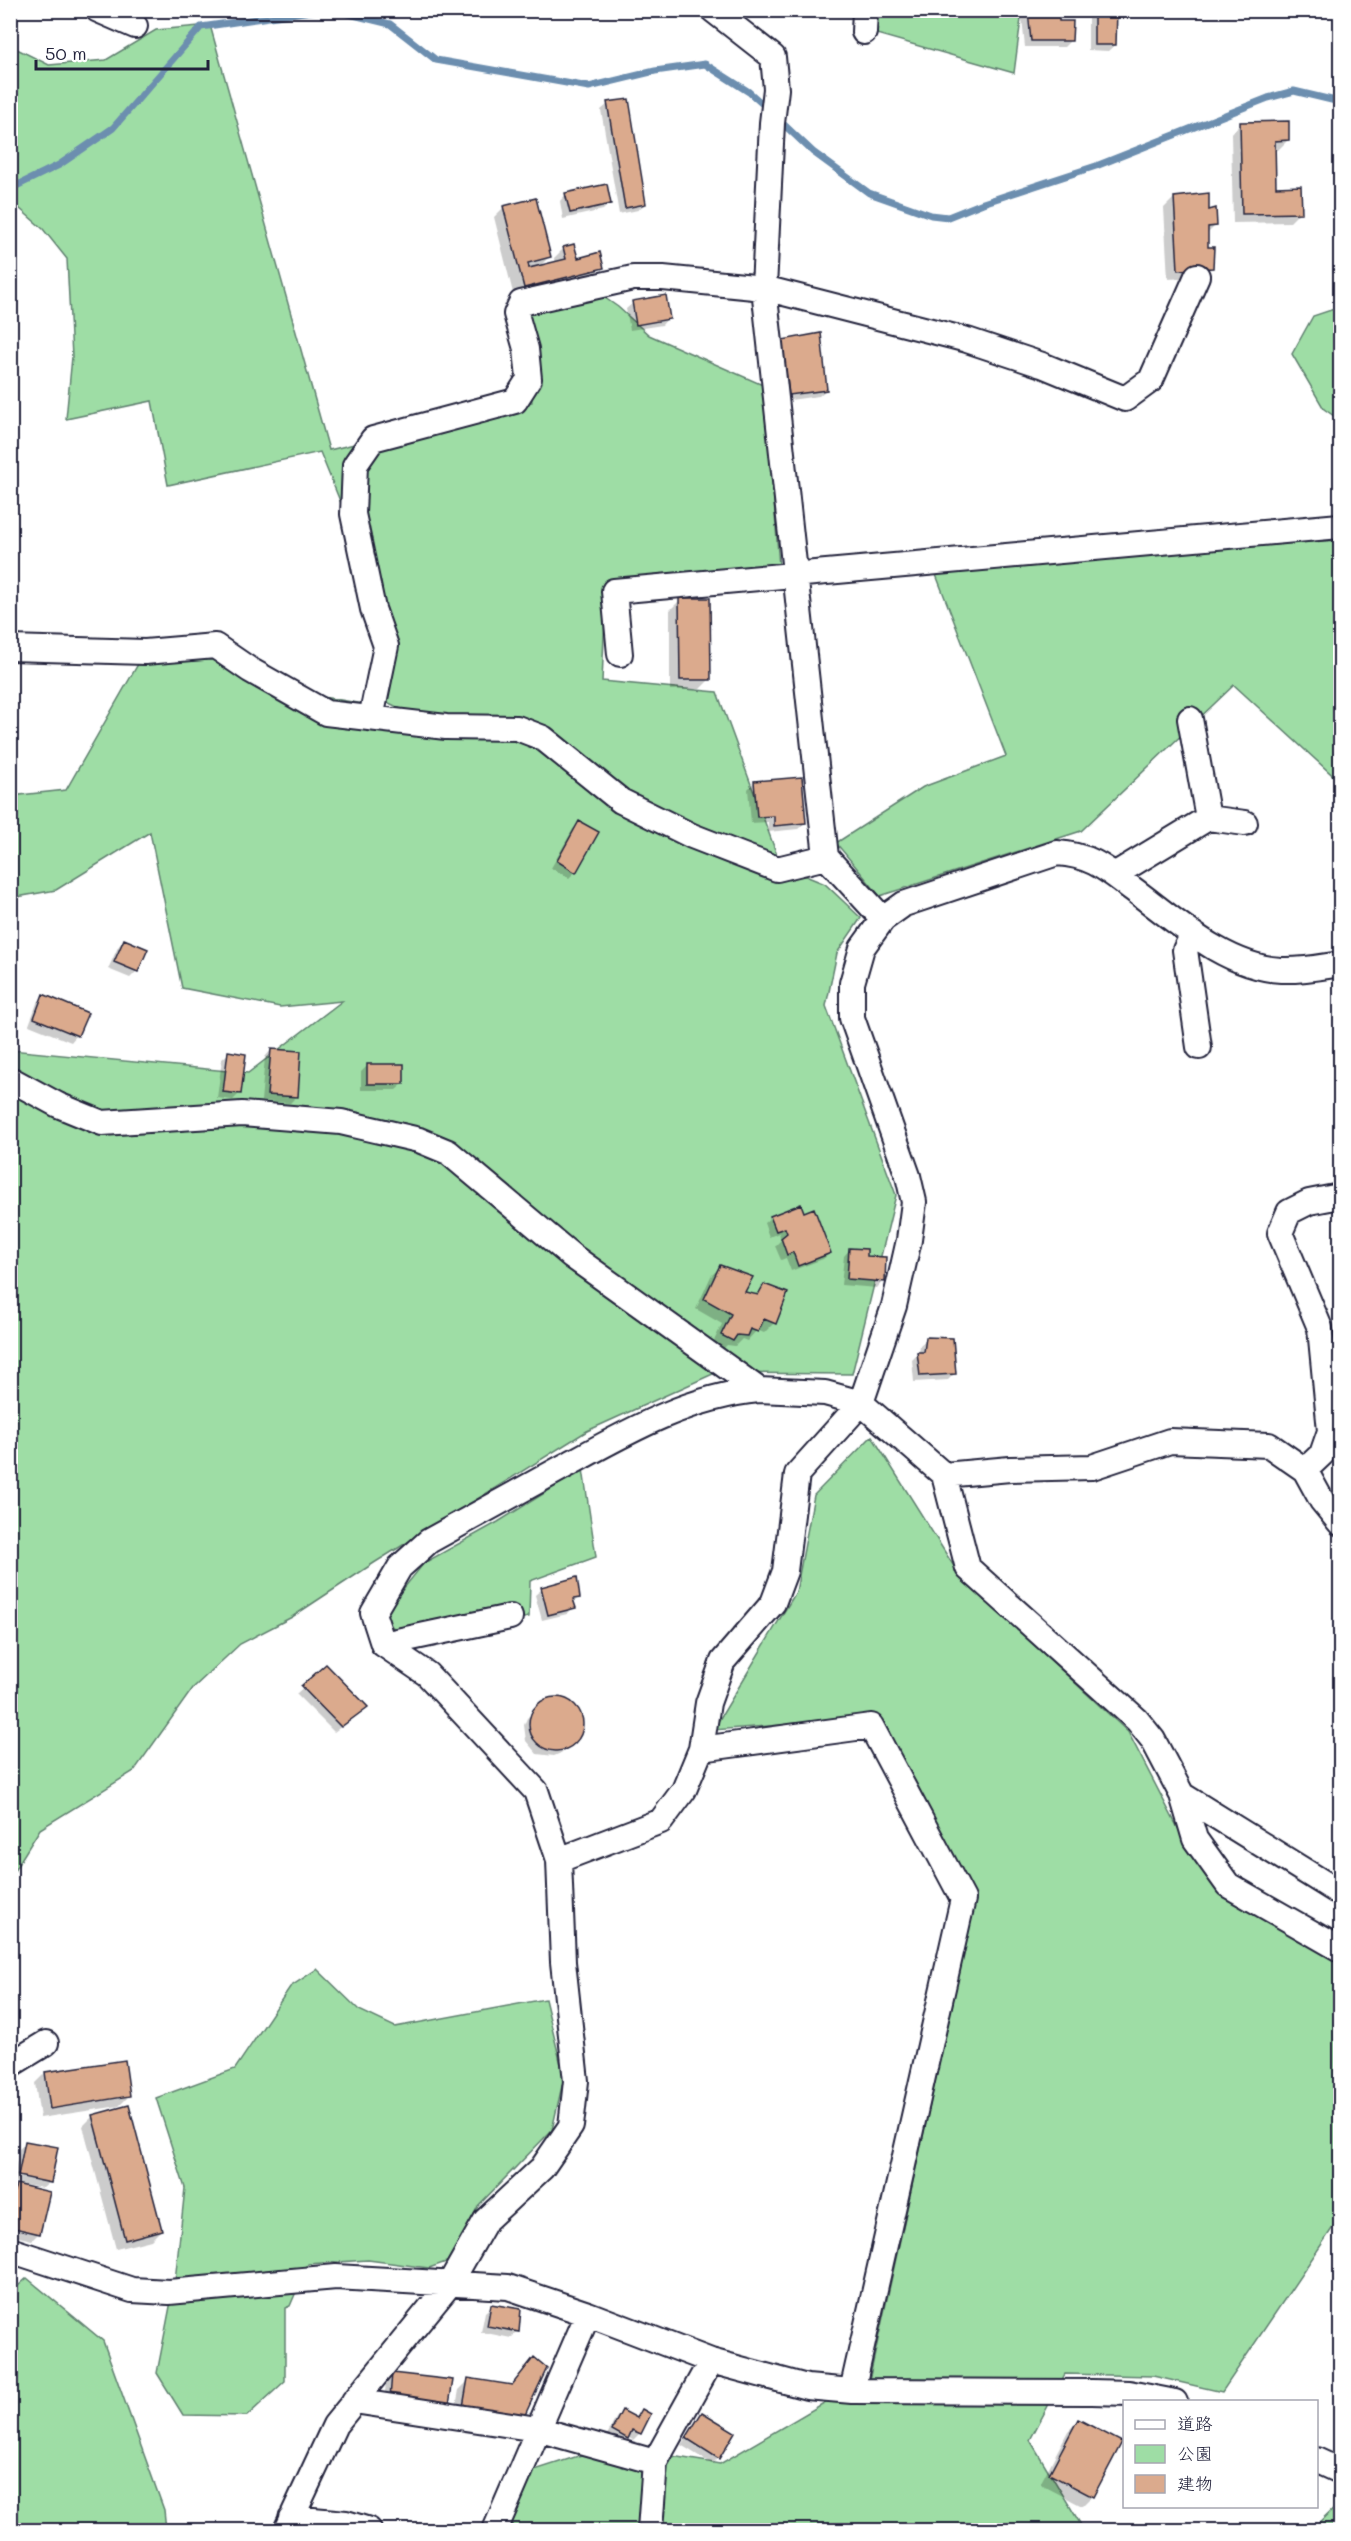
<svg xmlns="http://www.w3.org/2000/svg" width="1351" height="2541" viewBox="0 0 1351 2541" font-family="Mali,'Klee One',sans-serif">
<style>
.green{fill:#9edda5;stroke:#608070;stroke-width:1.5}
.shadow{fill:#0003}
.lines{fill:none;stroke-linecap:round;stroke-linejoin:round}
.stream{stroke:#6c8eaf;stroke-width:7}
.building{fill:#dbaa8d;stroke:#22223b;stroke-width:1.5}
.minor-casing{stroke:#22223b;stroke-width:28}
.minor{stroke:#fff;stroke-width:24}
</style>
<rect width="100%" height="100%" fill="#fff"/>
<filter id="ink" filterUnits="userSpaceOnUse"><feTurbulence type="fractalNoise" baseFrequency=".0167" numOctaves="2"/><feDisplacementMap in="SourceGraphic" scale="12" xChannelSelector="R" yChannelSelector="G"/><feConvolveMatrix kernelMatrix="1 2 1 2 8 2 1 2 1" color-interpolation-filters="sRGB"/></filter>
<g filter="url(#ink)">
<path class="green" d="M872,11H1022L1014,73L873,33Z
M210,25L329,450L532,402L520,295L585,284L618,307L649,335L765,386L779,566L606,592L602,681L717,692L781,866L825,884L861,918L837,953L826,1006L896,1195L852,1374L715,1373L587,1431L374,1563L292,1617L240,1644L193,1688L134,1771L40,1829L12,1874L11,1885V1050L248,1073L342,1001L280,1007L182,988L150,832L56,890L11,898V796L66,790L145,652L215,646L323,697L405,711L381,699L360,550L320,452L168,485L152,401L66,419L72,357L67,259L43,229L11,201V46L49,65L106,60L156,30Z
M1340,307V420L1324,409L1292,354L1313,316Z
M1340,540V782L1234,685L1081,831L880,896L836,843L923,787L1006,756L933,567Z
M872,1436L960,1576L1128,1732L1180,1832L1325,1950L1340,1960V2217L1222,2392L1153,2376L1065,2374L1030,2440L1084,2530H486L513,2477L603,2448L647,2452L720,2464L870,2376L975,1901L878,1718L713,1730L796,1592L814,1495Z
M583,1469L596,1557L530,1581L529,1617L412,1642L385,1621L391,1604L424,1563L498,1522Z
M317,1969L359,2010L395,2027L545,1999L564,2077L552,2130L478,2206L452,2260L429,2268L368,2260L308,2264L290,2306L285,2308V2381L247,2416L183,2415L157,2373L175,2281L185,2188L156,2098L235,2069L290,1987Z
M27,2278L103,2341L164,2510L166,2530H11V2292Z
M1340,2503V2530H1312Z"/>
<path class="shadow" d="M1088,10H1116L1115,45L1108,51L1088,50Z
M1028,12L1058,22L1071,40L1064,47H1025L1022,19Z
M608,104L645,204L638,210L619,214L601,110Z
M1240,124L1288,140L1278,150H1274V188L1300,212L1290,222L1233,223L1231,134Z
M566,194L610,203L603,210L563,219L560,201Z
M1174,198L1215,226L1207,234V249L1211,267L1201,277L1168,279L1164,208Z
M504,207L549,257L539,267L555,263L554,258L564,248L577,259L602,267L592,277L514,297L494,217Z
M633,303L668,318L662,325L630,330L626,309Z
M783,342L826,390L819,396L783,401L776,348Z
M680,600L710,679L700,689L670,690V610Z
M754,782L805,823L798,829L768,832V822L751,823L748,789Z
M580,822L575,872L569,878L551,868L573,829Z
M124,940L137,971L130,978L108,969L118,947Z
M44,996L77,1035L71,1042L29,1025L37,1003Z
M271,1050L296,1097L290,1103L261,1101L265,1057Z
M229,1053L240,1093L233,1100L217,1098L222,1059Z
M368,1065L403,1084L396,1090H361V1072Z
M803,1214L830,1253L823,1259L791,1271L786,1258L781,1260L775,1246L781,1240L779,1233L769,1237L764,1223L771,1217Z
M850,1249L865,1257L883,1281L877,1288L841,1285L844,1256Z
M721,1266L743,1293L754,1296L764,1286L774,1323L764,1333L757,1330L747,1341L742,1339L735,1346L727,1345L722,1350L712,1345L722,1324L696,1309L711,1276Z
M927,1339L954,1374L948,1380L914,1382L912,1360L919,1353L920,1345Z
M542,1589L578,1598L573,1603L574,1607L567,1614L542,1620L535,1595Z
M326,1666L360,1713L334,1732L296,1694Z
M547,1700H564L571,1704L580,1717L579,1733L561,1753L554,1756L537,1754L526,1741L524,1725L527,1718Z
M45,2073L129,2096L119,2106L40,2118L35,2083Z
M93,2116L161,2230L151,2240L116,2249L83,2126Z
M26,2143L50,2182L43,2188L24,2185L39,2233L32,2240L10,2235V2192L19,2183L13,2182L19,2149Z
M492,2306L518,2331L511,2338L481,2332L485,2312Z
M545,2368L454,2417L459,2390L469,2380L511,2387L525,2369Z
M393,2375L451,2381L384,2404L386,2381Z
M642,2411L649,2415L640,2433L633,2440L627,2437L620,2444L606,2437L616,2418L622,2412L636,2417Z
M702,2414L718,2458L712,2464L681,2445Z
M1078,2421L1092,2496L1082,2506L1040,2484L1068,2431Z"/>
<g class="lines">
<path class="stream" d="M333,10L390,24L436,60L589,87L655,71L705,64L749,92L768,109
M778,119L813,152L869,193L931,215L948,217L983,203L1096,166L1268,98L1294,91L1340,102
M10,189L59,165L113,128L201,27L318,10"/>
</g>
<path class="building" d="M1059,10V21H1073L1072,41H1031L1028,11Z
M1094,10H1117L1116,45H1094Z
M629,99L646,204L625,208L607,102Z
M1289,121V140L1275,141L1276,187L1301,186L1302,213L1242,214L1240,122Z
M607,184L611,204L570,213L565,193Z
M1209,193V210L1216,208L1217,226L1208,227V247H1214L1213,268L1178,270L1174,197Z
M536,198L551,257L528,263L529,268L566,259L563,247L574,244L578,258L600,252L604,268L524,288L503,206Z
M666,295L670,319L636,325L632,301Z
M821,333L827,390L789,395L782,340Z
M679,598H710L711,680H680Z
M802,777L806,823L774,826V816L757,817L754,781Z
M579,821L599,832L576,873L557,861Z
M124,939L148,949L138,972L114,962Z
M43,994L88,1013L78,1036L34,1018Z
M271,1049L301,1051L298,1097L267,1095Z
M228,1051L246,1054L241,1094L223,1092Z
M367,1064H404V1084H367Z
M801,1204L804,1212L814,1208L831,1253L798,1266L793,1252L787,1255L781,1238L787,1233L785,1228L776,1231L770,1216Z
M849,1248L867,1249V1256L886,1257L885,1282L847,1279Z
M720,1265L753,1277L745,1292L758,1295L764,1284L788,1293L776,1324L764,1319L758,1332L750,1329L747,1336L737,1335L733,1341L721,1335L731,1314L704,1299Z
M926,1337L953,1338L956,1374L920,1376L917,1352H924Z
M577,1577L580,1598L573,1599L576,1608L548,1615L541,1587Z
M326,1664L368,1707L341,1727L301,1686Z
M529 1724a27 27 0 1 1 54 0a27 27 0 1 1-54 0Z
M125,2060L130,2096L50,2109L45,2072Z
M129,2105L162,2230L125,2240L92,2115Z
M25,2141L58,2147L51,2183L18,2176Z
M16,2184L50,2192L40,2234L10,2227V2208Z
M491,2304L521,2309L519,2332L487,2326Z
M534,2357L547,2368L524,2417L463,2407L468,2378L512,2385Z
M392,2373L453,2380L449,2405L390,2398Z
M642,2409L651,2414L641,2434L632,2430L628,2439L612,2430L622,2410L637,2418Z
M702,2412L735,2432L719,2459L686,2438Z
M1078,2419L1122,2442L1093,2497L1049,2474Z"/>
<g class="lines">
<g class="minor-casing">
<path id="minor" d="M98,10L135,26
M713,10L773,57L776,89L772,123L764,288L826,857L883,919
M864,32L865,10
M10,648L145,652L215,646L250,670L326,713L446,727L517,728L543,738L621,801L692,836L777,869L826,857
M620,654L614,591L1340,526
M371,718L386,646L373,609L353,514L355,465L373,439L515,401L529,379L526,349L516,314L521,303L633,278H663L764,288L967,340L1042,365L1125,399L1151,380L1197,276
M1190,719L1208,818
M1114,875L1208,818L1245,823
M1193,934L1185,950L1199,1047
M10,1079L58,1105L102,1123L242,1114L341,1122L419,1140L448,1152L572,1256L759,1390L825,1393L861,1403L944,1475L968,1568L1137,1720L1153,1740L1182,1795L1195,1839L1228,1885L1340,1949
M1305,1470L1322,1454L1330,1431L1320,1328L1280,1233L1289,1212L1309,1202L1340,1196
M944,1475L1010,1469L1092,1467L1170,1441L1269,1445L1305,1470L1322,1501L1340,1523
M383,1644L510,1617
M701,1749L708,1703L723,1661L773,1603L785,1571L797,1474L861,1403L894,1306L909,1240L914,1202L908,1176L852,1018V983L862,948L883,919L904,904L1057,853C1090,855 1105,868 1130,887C1174,919 1224,967 1281,970C1301,971 1321,967 1340,964
M1182,1795L1340,1893
M559,1860L661,1821L684,1790L701,1749L871,1726L963,1899L852,2391
M10,2065L46,2043
M10,2250L132,2290L169,2292L336,2277L508,2287L588,2314L711,2361L807,2387L852,2391L1092,2392L1129,2393L1175,2402
M354,2401L537,2429L655,2462L650,2530
M1316,2460L1340,2471
M655,2462L711,2361
M291,2518L346,2523L369,2530
M286,2530L335,2425L449,2285L486,2220L542,2168L571,2126L576,2081L563,1962L559,1860L536,1791L427,1674L383,1644L373,1613L400,1567L429,1541C474,1516 519,1491 565,1466C627,1432 687,1397 759,1390
M495,2530L588,2314"/>
</g>
<use href="#minor" class="minor"/>
</g>
</g>
<rect width="1351" height="2541" fill="none" stroke="#fff" stroke-width="36"/>
<rect x="18" y="18" width="1315" height="2505" fill="none" stroke="#22223b" stroke-width="2" filter="url(#ink)"/>
<rect x="1123" y="2400" width="195" height="108" fill="#ffffff" stroke="#a7a7b1" stroke-width="1.5"/>
<rect x="1135" y="2420" width="30" height="9" fill="#ffffff" stroke="#a7a7b1" stroke-width="1.5"/>
<text x="1177" y="2430" font-size="18" fill="#22223b">道路</text>
<rect x="1135" y="2445" width="30" height="18" fill="#9edda5" stroke="#a7a7b1" stroke-width="1.5"/>
<text x="1177" y="2460" font-size="18" fill="#22223b">公園</text>
<rect x="1135" y="2475" width="30" height="18" fill="#dbaa8d" stroke="#a7a7b1" stroke-width="1.5"/>
<text x="1177" y="2490" font-size="18" fill="#22223b">建物</text>
<path d="M36 60v9h172v-9" fill="none" stroke="#22223b" stroke-width="3"/>
<text x="45" y="60" font-size="18" fill="#22223b" stroke="#ffffff" stroke-width="4.5" paint-order="stroke">50 m</text>
</svg>
